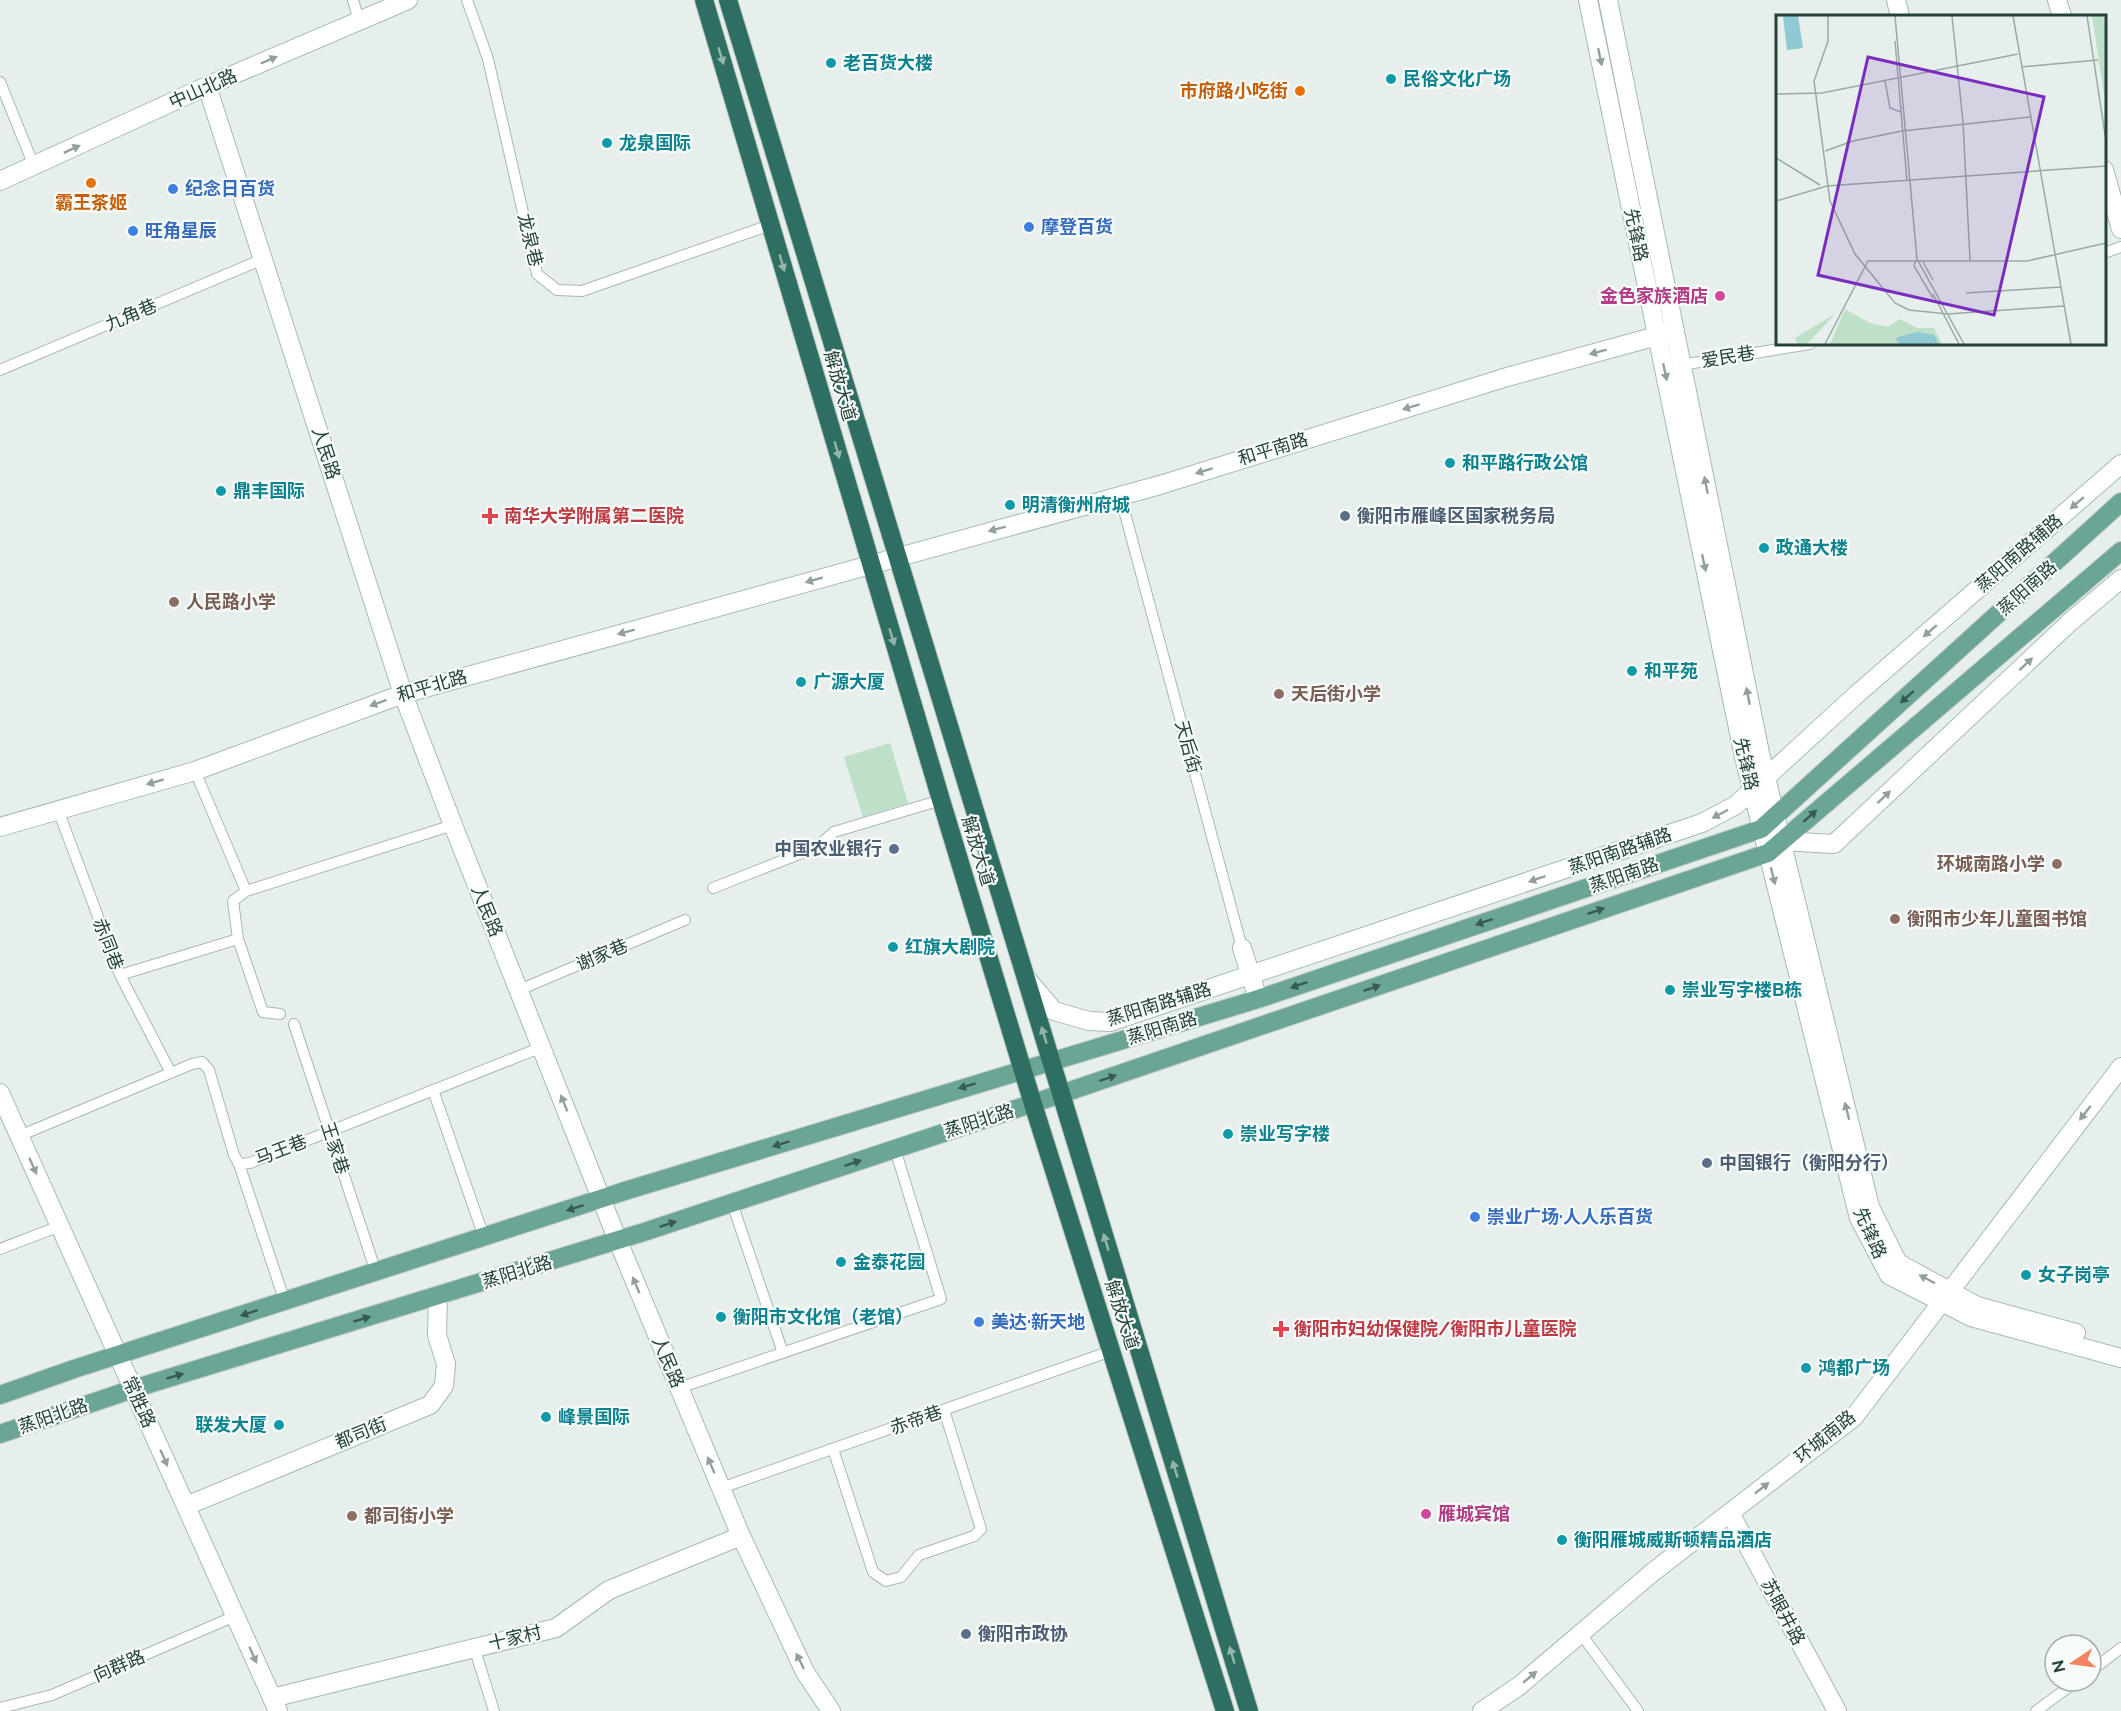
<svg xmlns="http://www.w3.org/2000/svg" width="2121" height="1711" viewBox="0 0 2121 1711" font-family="Raleway,'Noto Sans SC',sans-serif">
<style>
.green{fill:#bfe0c8}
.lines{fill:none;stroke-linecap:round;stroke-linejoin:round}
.lane-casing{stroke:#a8b8b2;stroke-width:12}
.street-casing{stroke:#a8b8b2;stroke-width:20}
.secondary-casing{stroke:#a4bbb3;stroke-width:20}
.primary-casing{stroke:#c2cac8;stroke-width:20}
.highway-casing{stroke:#c2cac8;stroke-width:20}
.lane{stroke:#fff;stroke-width:10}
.street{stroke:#fff;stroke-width:18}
.secondary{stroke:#fff;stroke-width:18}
.primary{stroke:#6aa596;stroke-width:18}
.highway{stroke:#2f6f62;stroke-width:18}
.oneway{fill:#93b5ae}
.oneway2{fill:#92a09c}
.oneway3{fill:#365b51}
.culture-dot{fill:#0f9aa8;stroke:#f7fbf9;stroke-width:2}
.food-dot{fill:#e8710a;stroke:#f7fbf9;stroke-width:2}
.shop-dot{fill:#3f7fe0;stroke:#f7fbf9;stroke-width:2}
.hotel-dot{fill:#d1479c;stroke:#f7fbf9;stroke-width:2}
.health-dot{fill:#e0444e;stroke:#f7fbf9;stroke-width:2}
.service-dot{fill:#5c6f8a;stroke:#f7fbf9;stroke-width:2}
.education-dot{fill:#8d6e63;stroke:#f7fbf9;stroke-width:2}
.labels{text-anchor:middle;stroke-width:4.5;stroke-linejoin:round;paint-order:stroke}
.culture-label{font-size:18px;font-weight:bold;fill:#0d838f;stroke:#f7fbf9;text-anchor:start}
.street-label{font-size:18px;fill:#24423a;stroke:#f7fbf9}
.food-label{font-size:18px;font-weight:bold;fill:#c56008;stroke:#f7fbf9;text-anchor:end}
.shop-label{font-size:18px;font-weight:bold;fill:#366cbe;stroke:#f7fbf9;text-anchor:start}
.hotel-label{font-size:18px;font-weight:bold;fill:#b23c85;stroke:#f7fbf9;text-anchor:end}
.health-label{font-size:18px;font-weight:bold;fill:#be3a42;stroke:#f7fbf9;text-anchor:start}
.service-label{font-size:18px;font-weight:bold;fill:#4e5e75;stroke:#f7fbf9;text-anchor:start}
.education-label{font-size:18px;font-weight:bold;fill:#785e54;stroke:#f7fbf9;text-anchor:start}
.inset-road{fill:none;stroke:#98aaa4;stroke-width:1.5}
.view{fill:#7b2cbf;fill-opacity:0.15;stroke:#7b2cbf;stroke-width:3}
.inset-edge{fill:none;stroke:#24423a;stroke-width:3}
</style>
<rect width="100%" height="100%" fill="#e6efeb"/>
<path class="green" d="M890,743L908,803L863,817L844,757Z"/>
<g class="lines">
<g class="lane-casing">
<path id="lane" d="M353,0L359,21
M467,0L488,59L537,274L557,290L582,291L770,225
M0,82L34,166
M2104,253L2121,247
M1681,365L1810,344
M0,370L263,259
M1120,495L1242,948
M195,771L246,891L233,901L238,939L263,1012L280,1014
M58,810L120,975L171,1073
M713,888L817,847L834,832L941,800
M246,891L453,825
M120,975L238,939
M519,990L685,920
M294,1024L376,1272
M433,1090L484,1237
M19,1136L192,1064L202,1062L209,1070L234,1155L239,1164L250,1163L542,1047
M239,1164L285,1302
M732,1203L783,1353
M0,1249L60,1226
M679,1388L941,1299L895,1149
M833,1449L873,1572L886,1581L901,1577L919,1555L974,1536L981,1529L944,1410
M721,1488L1111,1351
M1581,1634L1638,1711
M474,1647L494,1711
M2091,1671L2121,1648
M0,1708L52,1695L235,1616
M2036,1711L2077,1681"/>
</g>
<g class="street-casing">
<path id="street" d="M1242,948L1258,999
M1730,1513L1837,1711
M272,1698L556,1628L609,1590L741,1536"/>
</g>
<g class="secondary-casing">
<path id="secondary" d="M1588,0L1744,757L1859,1218L1889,1275L1971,1317L2121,1358
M1608,0L1760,753L1870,1207L1898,1263L1977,1306L2076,1333
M1896,0L1900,16
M2057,0L2062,16
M207,86L403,694L453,825L618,1241L741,1536L805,1672L831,1711
M2104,170L2121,229
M0,181L207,86L408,0
M0,827L195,771L403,694L1160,485L1507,377L1675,331
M1781,841L1834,844L2070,622L2121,579
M1026,978L1054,1011L1089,1021L1110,1022L1702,823L1736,805L1856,695L2121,464
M0,1093L278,1711
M186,1506L430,1405L444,1386L446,1364L437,1335L438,1296
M1482,1711L1519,1686L1653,1572L1854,1417L2121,1067"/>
</g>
<g class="primary-casing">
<path id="primary" d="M0,1395L74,1369L628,1190L1258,999L1761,829L2121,502
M0,1434L133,1389L644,1232L1061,1094L1768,853L2121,551"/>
</g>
<g class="highway-casing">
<path id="highway" d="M704,0L941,800L1033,1104L1225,1711
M728,0L1249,1711"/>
</g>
<use href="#lane" class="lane"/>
<use href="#street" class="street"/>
<use href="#secondary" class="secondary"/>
<use href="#primary" class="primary"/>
<use href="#highway" class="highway"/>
</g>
<defs><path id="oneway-solid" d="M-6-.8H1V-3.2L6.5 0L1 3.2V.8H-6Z" transform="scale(1.5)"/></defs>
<g class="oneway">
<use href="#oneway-solid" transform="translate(721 56) rotate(73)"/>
<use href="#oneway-solid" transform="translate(782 263) rotate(74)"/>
<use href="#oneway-solid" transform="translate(837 450) rotate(74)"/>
<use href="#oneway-solid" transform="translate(892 637) rotate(73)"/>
<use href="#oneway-solid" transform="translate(1044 1035) rotate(-107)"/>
<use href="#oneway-solid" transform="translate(1106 1242) rotate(-107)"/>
<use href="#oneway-solid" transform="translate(1175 1469) rotate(-107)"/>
<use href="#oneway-solid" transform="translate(1232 1655) rotate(-107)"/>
</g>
<g class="oneway2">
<use href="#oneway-solid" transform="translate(1600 57) rotate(78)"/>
<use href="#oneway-solid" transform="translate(269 60) rotate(-23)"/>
<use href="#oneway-solid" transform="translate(72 149) rotate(-25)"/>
<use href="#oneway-solid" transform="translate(1598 352) rotate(165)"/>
<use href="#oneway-solid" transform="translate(1665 372) rotate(78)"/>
<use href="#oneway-solid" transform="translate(1411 407) rotate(163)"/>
<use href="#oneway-solid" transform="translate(1204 471) rotate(163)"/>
<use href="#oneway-solid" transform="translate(1706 485) rotate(-101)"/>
<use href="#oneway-solid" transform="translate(2077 503) rotate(139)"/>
<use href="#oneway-solid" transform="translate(997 529) rotate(165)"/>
<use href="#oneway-solid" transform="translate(1704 563) rotate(78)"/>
<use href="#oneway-solid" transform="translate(814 580) rotate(164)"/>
<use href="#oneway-solid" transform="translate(1930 631) rotate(139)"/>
<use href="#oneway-solid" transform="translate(626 632) rotate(165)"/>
<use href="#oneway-solid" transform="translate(2026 664) rotate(-43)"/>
<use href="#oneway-solid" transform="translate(1748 696) rotate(-101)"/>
<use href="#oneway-solid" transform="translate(378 703) rotate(160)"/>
<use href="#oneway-solid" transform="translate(155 782) rotate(164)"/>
<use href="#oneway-solid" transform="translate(1884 797) rotate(-43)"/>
<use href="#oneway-solid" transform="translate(1720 814) rotate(152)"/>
<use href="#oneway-solid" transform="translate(1773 876) rotate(76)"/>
<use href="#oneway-solid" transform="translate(1537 879) rotate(161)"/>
<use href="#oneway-solid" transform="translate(564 1103) rotate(-112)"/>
<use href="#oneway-solid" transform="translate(1847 1111) rotate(-104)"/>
<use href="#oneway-solid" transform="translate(2085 1113) rotate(128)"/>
<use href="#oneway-solid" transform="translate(33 1166) rotate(66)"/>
<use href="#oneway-solid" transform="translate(1927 1279) rotate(-152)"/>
<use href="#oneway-solid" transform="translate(636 1285) rotate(-113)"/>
<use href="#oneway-solid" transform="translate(164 1458) rotate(66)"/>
<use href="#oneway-solid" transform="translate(711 1465) rotate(-113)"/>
<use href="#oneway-solid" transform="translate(1762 1488) rotate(-38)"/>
<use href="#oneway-solid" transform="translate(253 1655) rotate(66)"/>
<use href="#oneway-solid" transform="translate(800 1661) rotate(-116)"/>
<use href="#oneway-solid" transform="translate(1530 1677) rotate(-40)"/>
</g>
<g class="oneway3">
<use href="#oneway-solid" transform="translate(1907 697) rotate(138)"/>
<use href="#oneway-solid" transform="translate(1810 816) rotate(-41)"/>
<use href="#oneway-solid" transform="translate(1596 911) rotate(-19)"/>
<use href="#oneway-solid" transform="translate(1484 922) rotate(161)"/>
<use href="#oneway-solid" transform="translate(1299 985) rotate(161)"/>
<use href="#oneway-solid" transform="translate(1372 988) rotate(-19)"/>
<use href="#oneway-solid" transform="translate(1108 1078) rotate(-19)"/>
<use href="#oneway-solid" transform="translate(967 1086) rotate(163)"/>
<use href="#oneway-solid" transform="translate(781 1144) rotate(163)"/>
<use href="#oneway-solid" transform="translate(853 1163) rotate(-18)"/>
<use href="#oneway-solid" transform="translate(575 1208) rotate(162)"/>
<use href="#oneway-solid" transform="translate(668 1224) rotate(-18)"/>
<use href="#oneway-solid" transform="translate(249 1313) rotate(162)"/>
<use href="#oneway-solid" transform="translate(362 1319) rotate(-17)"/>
<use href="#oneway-solid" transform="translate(175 1376) rotate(-17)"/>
</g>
<g class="culture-dot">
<circle cx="831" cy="63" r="6"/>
<circle cx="1391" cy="79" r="6"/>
<circle cx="607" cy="143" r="6"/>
<circle cx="1450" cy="463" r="6"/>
<circle cx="221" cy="491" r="6"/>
<circle cx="1010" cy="505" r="6"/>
<circle cx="1764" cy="548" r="6"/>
<circle cx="1632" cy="671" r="6"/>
<circle cx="801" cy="682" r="6"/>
<circle cx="893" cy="947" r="6"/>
<circle cx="1670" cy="990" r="6"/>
<circle cx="1228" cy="1134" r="6"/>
<circle cx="841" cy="1262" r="6"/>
<circle cx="2026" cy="1275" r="6"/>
<circle cx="721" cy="1317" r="6"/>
<circle cx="1806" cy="1368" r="6"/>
<circle cx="546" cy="1417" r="6"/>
<circle cx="279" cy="1425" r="6"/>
<circle cx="1562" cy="1540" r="6"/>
</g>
<g class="food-dot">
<circle cx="1300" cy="91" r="6"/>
<circle cx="91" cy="183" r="6"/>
</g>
<g class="shop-dot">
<circle cx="173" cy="189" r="6"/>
<circle cx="1029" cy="227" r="6"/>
<circle cx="133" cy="231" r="6"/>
<circle cx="1475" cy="1217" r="6"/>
<circle cx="979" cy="1322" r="6"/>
</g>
<g class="hotel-dot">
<circle cx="1720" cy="296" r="6"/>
<circle cx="1426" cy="1514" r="6"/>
</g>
<g class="health-dot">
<path d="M487 507h6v6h6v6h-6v6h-6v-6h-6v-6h6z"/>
<path d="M1278 1320h6v6h6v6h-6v6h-6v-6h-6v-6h6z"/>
</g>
<g class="service-dot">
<circle cx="1345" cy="516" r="6"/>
<circle cx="894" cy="849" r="6"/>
<circle cx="1707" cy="1163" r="6"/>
<circle cx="966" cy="1634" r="6"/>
</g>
<g class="education-dot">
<circle cx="174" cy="602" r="6"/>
<circle cx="1279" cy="694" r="6"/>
<circle cx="2057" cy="864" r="6"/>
<circle cx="1895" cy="919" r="6"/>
<circle cx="352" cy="1516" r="6"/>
</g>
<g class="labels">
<g class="culture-label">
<text x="843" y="69">老百货大楼</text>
<text x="1403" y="85">民俗文化广场</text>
<text x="619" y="149">龙泉国际</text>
<text x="1462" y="469">和平路行政公馆</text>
<text x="233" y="497">鼎丰国际</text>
<text x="1022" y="511">明清衡州府城</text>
<text x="1776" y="554">政通大楼</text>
<text x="1644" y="677">和平苑</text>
<text x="813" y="688">广源大厦</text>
<text x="905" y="953">红旗大剧院</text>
<text x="1682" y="996">崇业写字楼B栋</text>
<text x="1240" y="1140">崇业写字楼</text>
<text x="853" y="1268">金泰花园</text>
<text x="2038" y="1281">女子岗亭</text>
<text x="733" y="1323">衡阳市文化馆（老馆）</text>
<text x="1818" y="1374">鸿都广场</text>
<text x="558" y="1423">峰景国际</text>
<text x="267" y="1431" text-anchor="end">联发大厦</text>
<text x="1574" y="1546">衡阳雁城威斯顿精品酒店</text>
</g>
<g class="street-label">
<text transform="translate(203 89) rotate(-24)" y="6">中山北路</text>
<text transform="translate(1636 235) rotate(78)" y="6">先锋路</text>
<text transform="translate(530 240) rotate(76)" y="6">龙泉巷</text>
<text transform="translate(131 315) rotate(-23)" y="6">九角巷</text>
<text transform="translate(1728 357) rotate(-9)" y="6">爱民巷</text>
<text transform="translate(840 386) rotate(74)" y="6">解放大道</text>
<text transform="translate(1273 449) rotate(-17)" y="6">和平南路</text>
<text transform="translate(326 453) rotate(72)" y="6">人民路</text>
<text transform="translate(2019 553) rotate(-41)" y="6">蒸阳南路辅路</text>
<text transform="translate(2027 588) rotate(-42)" y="6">蒸阳南路</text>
<text transform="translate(432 686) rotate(-16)" y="6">和平北路</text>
<text transform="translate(1188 747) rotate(75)" y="6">天后街</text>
<text transform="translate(1746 764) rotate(77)" y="6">先锋路</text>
<text transform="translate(978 851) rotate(73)" y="6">解放大道</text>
<text transform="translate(1620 851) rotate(-19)" y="6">蒸阳南路辅路</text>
<text transform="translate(1624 875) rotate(-19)" y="6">蒸阳南路</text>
<text transform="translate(487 911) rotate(68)" y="6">人民路</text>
<text transform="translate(108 944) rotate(69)" y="6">赤同巷</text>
<text transform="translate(602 955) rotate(-23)" y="6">谢家巷</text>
<text transform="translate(1159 1004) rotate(-17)" y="6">蒸阳南路辅路</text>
<text transform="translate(1162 1028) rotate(-17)" y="6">蒸阳南路</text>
<text transform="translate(979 1121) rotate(-18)" y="6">蒸阳北路</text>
<text transform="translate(335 1148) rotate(72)" y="6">王家巷</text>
<text transform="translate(281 1150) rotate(-21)" y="6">马王巷</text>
<text transform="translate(1870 1233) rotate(66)" y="6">先锋路</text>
<text transform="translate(517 1272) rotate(-17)" y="6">蒸阳北路</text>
<text transform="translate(1122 1315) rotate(72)" y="6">解放大道</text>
<text transform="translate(668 1362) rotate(67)" y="6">人民路</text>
<text transform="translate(139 1402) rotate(66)" y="6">常胜路</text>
<text transform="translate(53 1416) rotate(-19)" y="6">蒸阳北路</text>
<text transform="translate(916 1420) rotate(-19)" y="6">赤帝巷</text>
<text transform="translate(361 1433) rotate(-22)" y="6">都司街</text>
<text transform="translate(1825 1437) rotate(-39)" y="6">环城南路</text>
<text transform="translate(1783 1612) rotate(62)" y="6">苏眼井路</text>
<text transform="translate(515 1638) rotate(-13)" y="6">十家村</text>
<text transform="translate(119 1666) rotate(-23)" y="6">向群路</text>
</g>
<g class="food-label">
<text x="1288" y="97">市府路小吃街</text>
<text x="91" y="209" text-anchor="middle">霸王茶姬</text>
</g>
<g class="shop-label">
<text x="185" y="195">纪念日百货</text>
<text x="1041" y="233">摩登百货</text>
<text x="145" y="237">旺角星辰</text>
<text x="1487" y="1223">崇业广场·人人乐百货</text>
<text x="991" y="1328">美达·新天地</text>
</g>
<g class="hotel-label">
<text x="1708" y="302">金色家族酒店</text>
<text x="1438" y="1520" text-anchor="start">雁城宾馆</text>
</g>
<g class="health-label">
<text x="504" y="522">南华大学附属第二医院</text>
<text x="1294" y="1335">衡阳市妇幼保健院/衡阳市儿童医院</text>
</g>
<g class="service-label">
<text x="1357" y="522">衡阳市雁峰区国家税务局</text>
<text x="882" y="855" text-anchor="end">中国农业银行</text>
<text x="1719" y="1169">中国银行（衡阳分行）</text>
<text x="978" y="1640">衡阳市政协</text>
</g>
<g class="education-label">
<text x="186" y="608">人民路小学</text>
<text x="1291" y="700">天后街小学</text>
<text x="2045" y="870" text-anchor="end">环城南路小学</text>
<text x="1907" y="925">衡阳市少年儿童图书馆</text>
<text x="364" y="1522">都司街小学</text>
</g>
</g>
<g transform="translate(1776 15)">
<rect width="330" height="330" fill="#e6efeb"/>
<path d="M316,1H327L330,18V93ZM69,294L94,308L112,312L124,304L141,313H158L166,329H172H54ZM59,299L31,329H22L19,323Z" fill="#bfe0c8"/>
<path d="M7,1H22L27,33L11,35ZM140,317L158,320L163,329H124L119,323Z" fill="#8ec9d4"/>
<path class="inset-road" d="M52,1V26L38,66L54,186L79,239L119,288L133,295L172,299L288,291M119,1L141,244L188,329M176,1L187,107L194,245M237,1L295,329M311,1L330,126M119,26L131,166M245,52L322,45M109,66L114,93L125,97M0,79L46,78L242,39M49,136L77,126L126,116L254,102M0,143L44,170M0,186L51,171L330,151M140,245L138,251L157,283M147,247L157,265M190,278L285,272M157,279L183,329M49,329L92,246H251L330,228"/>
<path class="view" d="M92,42L268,82L218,300L42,260Z"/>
<rect width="330" height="330" class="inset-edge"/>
</g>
<g transform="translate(2073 1663) rotate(257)"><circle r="28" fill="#f7fbf9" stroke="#a3b1ad" stroke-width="1.5"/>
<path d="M0-4.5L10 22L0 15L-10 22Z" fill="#f4845f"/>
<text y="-9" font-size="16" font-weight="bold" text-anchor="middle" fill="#24423a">N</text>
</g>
</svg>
